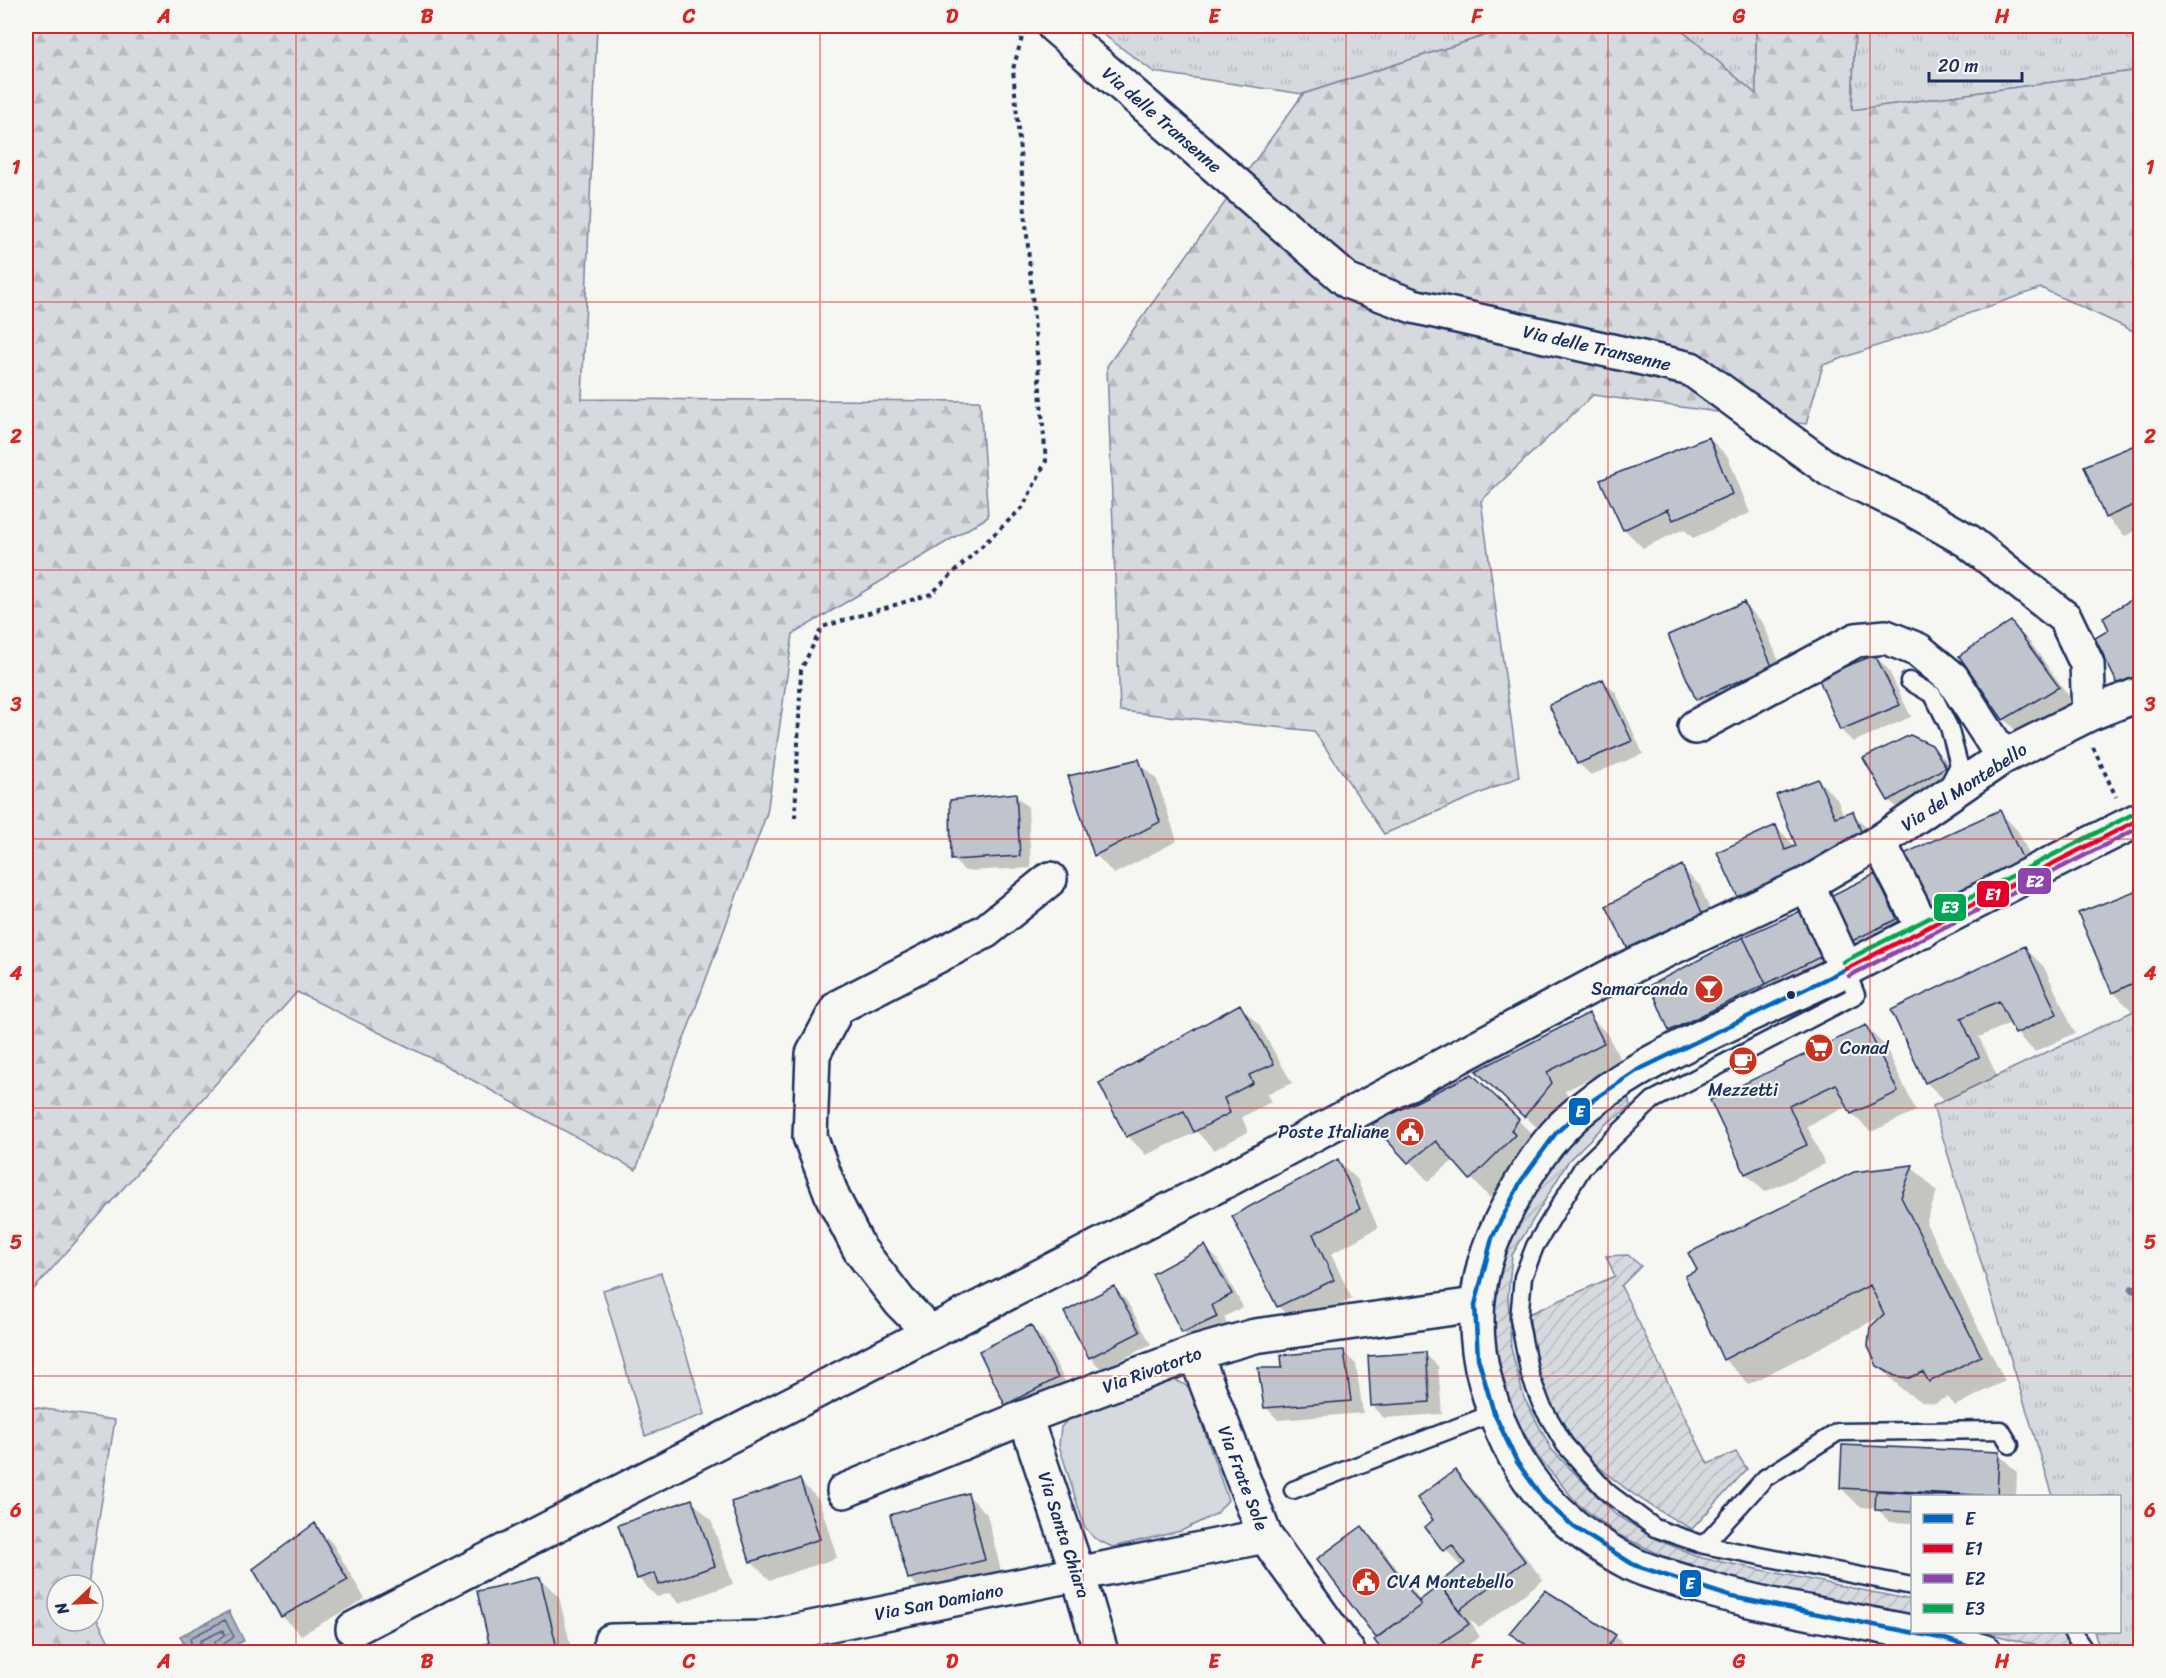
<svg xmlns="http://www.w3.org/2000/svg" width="2166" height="1678" viewBox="0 0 2166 1678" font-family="Sriracha,sans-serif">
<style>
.grass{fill:url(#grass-tufts);stroke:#78849e;stroke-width:1.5}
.forest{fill:url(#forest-firs);stroke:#78849e;stroke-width:1.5}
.park{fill:#d6d9dd;stroke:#78849e;stroke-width:1.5}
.garden{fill:url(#garden-furrows);stroke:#78849e;stroke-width:1.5}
.water{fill:url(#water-ripples);stroke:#717e99;stroke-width:1.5}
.shadow{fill:#0003}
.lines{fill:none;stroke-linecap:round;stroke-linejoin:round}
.shore{stroke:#556385;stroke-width:1.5}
.stream{stroke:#717e99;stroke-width:9}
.building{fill:#c0c4cd;stroke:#1b2f5e;stroke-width:1.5}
.service-casing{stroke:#1b2f5e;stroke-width:21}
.minor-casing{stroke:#1b2f5e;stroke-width:38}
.secondary-casing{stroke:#1b2f5e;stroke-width:38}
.path{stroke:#1b2f5e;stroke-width:4;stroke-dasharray:4.5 4.5;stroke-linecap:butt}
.service{stroke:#f6f6f2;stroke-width:16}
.minor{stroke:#f6f6f2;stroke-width:33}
.secondary{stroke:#f6f6f2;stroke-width:33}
.bus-1-casing{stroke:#f6f6f2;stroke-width:9}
.bus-2-casing{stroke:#f6f6f2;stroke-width:9}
.bus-3-casing{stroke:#f6f6f2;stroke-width:9}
.bus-4-casing{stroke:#f6f6f2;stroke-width:9}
.bus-1{stroke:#0065bd;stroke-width:4.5}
.bus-2{stroke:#e4002b;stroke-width:4.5}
.bus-3{stroke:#8e44ad;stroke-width:4.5}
.bus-4{stroke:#00a651;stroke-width:4.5}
.grid{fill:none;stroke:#d62828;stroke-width:1.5;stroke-opacity:0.55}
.bus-dot{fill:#1b2f5e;stroke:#f6f6f2;stroke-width:2}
.labels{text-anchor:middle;stroke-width:4.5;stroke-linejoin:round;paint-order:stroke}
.street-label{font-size:18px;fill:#1b2f5e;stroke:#f6f6f2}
.poi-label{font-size:18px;fill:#1b2f5e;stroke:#f6f6f2;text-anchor:end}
.line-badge{stroke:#f6f6f2;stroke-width:2}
.badge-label{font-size:16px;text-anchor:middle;font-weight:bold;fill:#fff}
.neatline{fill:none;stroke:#d62828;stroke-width:2}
.grid-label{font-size:20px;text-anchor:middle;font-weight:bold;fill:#d62828}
</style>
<defs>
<pattern id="grass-tufts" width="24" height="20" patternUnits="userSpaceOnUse" patternTransform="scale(1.5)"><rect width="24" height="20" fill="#d6d9dd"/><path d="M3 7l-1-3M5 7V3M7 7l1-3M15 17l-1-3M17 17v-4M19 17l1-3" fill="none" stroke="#b7bbc0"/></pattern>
<pattern id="forest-firs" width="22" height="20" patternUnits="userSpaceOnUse" patternTransform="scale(1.5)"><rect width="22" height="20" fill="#d6d9dd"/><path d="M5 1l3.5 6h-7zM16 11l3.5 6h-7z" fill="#b7bbc0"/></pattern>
<pattern id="garden-furrows" width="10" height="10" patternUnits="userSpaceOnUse" patternTransform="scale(1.5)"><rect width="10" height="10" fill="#d6d9dd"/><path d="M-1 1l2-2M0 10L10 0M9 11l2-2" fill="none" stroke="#b7bbc0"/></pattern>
<pattern id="water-ripples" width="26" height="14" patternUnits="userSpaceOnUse" patternTransform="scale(1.5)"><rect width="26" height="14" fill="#abb2c0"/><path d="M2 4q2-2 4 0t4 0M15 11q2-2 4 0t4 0" fill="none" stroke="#8a919f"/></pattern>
</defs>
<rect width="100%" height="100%" fill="#f6f6f2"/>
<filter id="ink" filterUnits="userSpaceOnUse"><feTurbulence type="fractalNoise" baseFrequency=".0167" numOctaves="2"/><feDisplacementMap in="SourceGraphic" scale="12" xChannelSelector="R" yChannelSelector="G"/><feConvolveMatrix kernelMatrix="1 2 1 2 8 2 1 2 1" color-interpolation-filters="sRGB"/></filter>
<g filter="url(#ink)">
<path class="grass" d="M1092,26H1515L1303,94L1154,72Z
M1677,26H1756V95Z
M1855,26H2140V70L1852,110Z
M2140,1008V1652H2101L2094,1632H2120V1496H2053L1933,1106Z"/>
<path class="forest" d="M26,26H597L582,399L980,401L988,517L793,634L767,813L636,1170L443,1064L297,992L26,1298Z
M1515,26H1677L1756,94V26H1855L1852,110L2140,70V334L2041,288L1823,365L1806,424L1593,395L1481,501L1519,777L1384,834L1314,731L1120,711L1107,366L1303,94Z
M26,1406L115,1420L88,1585H57V1621H93V1611L114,1652H26Z"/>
<path class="park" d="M661,1273L705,1414L645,1436L603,1290Z
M1170,1377L1189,1387L1228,1500L1216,1514L1181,1531L1112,1547L1094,1538L1084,1526L1059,1445L1061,1427L1076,1411Z"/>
<path class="garden" d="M1628,1095L1630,1107L1606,1124L1569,1160L1512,1255L1508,1295L1511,1348L1524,1398L1552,1450L1616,1515L1658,1540L1702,1558L1912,1600V1616L1697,1572L1617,1534L1578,1504L1538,1457L1519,1424L1500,1380L1491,1321L1495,1268L1527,1199L1568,1140Z
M1628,1255L1641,1266L1621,1286L1708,1464L1736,1452L1747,1469L1692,1529C1623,1493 1551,1442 1535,1360C1532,1345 1531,1329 1529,1314L1615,1276L1606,1256Z
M1984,1632L2064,1633L2071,1652H2060Z"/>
<path class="water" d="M229,1611L244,1641L220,1652H188L180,1636Z"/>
<path class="shadow" d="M1709,438L1728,457L1750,513L1693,538L1684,529L1643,548L1624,529Z
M2135,447L2140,453V529L2125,536L2106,517Z
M2140,596V709L2105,617Z
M1744,604L1763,623L1789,685L1716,718L1697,699Z
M2011,623L2030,642L2076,706L2023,738L2004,719Z
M1875,656L1888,669L1911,717L1853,742L1841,730Z
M1603,681L1616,693L1643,754L1591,775L1578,763Z
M1931,746L1945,759L1957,780L1901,812L1889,800Z
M1138,761L1157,780L1177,841L1114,874L1096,855Z
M1818,780L1837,799L1844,816L1852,813L1871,831L1883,861L1761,922L1776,827L1800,851Z
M1015,795L1028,807L1031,868L965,871L952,859Z
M2000,812L2018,831L2041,879L1941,928L1899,858Z
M1681,867L1700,886L1724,944L1652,975L1633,956Z
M1874,876L1887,888L1908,932L1860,956L1847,944Z
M2140,891V1007L2132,1011L2113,992L2080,914Z
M1803,911L1838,967L1690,1049L1671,1030Z
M2025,948L2044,967L2075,1033L2035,1052L2016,1033L2011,1023L1979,1037L1997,1076L1945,1101L1926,1082L1893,1010Z
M1240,1006L1259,1025L1292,1083L1267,1094L1271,1102L1242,1117L1248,1132L1214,1150L1197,1132L1146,1155L1128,1136Z
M1589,1015L1607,1034L1622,1062L1565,1091L1570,1102L1544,1134L1497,1090Z
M1866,1027L1885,1046L1916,1111L1871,1132L1852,1114L1848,1106L1807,1126L1825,1164L1765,1192L1746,1174L1712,1101Z
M1518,1120L1537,1139L1533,1155L1490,1198L1454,1160L1428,1181L1375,1124Z
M1338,1161L1357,1179L1378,1228L1331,1254L1352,1299L1297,1325L1278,1306Z
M1912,1167L1937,1191L1926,1223L2005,1381L1955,1406L1947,1397L1935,1403L1921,1401L1904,1391L1878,1366L1884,1315L1749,1384L1724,1359Z
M1204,1247L1217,1259L1243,1307L1224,1317L1229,1329L1196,1345L1183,1332Z
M1114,1288L1126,1300L1151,1344L1102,1370L1090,1357Z
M1030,1327L1043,1339L1070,1391L1018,1417L1006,1404Z
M1343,1352L1356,1364L1363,1413L1278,1420L1266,1407L1283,1369Z
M1425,1354L1438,1366L1442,1414L1384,1418L1372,1405Z
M1998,1454L2017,1472L2016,1496H1912V1523L1889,1522L1877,1508L1860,1507L1841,1488Z
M1455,1472L1474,1491L1543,1580L1479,1628L1469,1619L1480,1637L1457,1652H1385L1376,1640L1378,1638L1319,1559L1362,1528L1381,1547L1421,1601L1445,1592L1462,1568L1427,1527L1435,1521Z
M800,1481L819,1500L837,1558L770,1580L751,1561Z
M968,1495L987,1514L1003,1579L928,1597L909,1578Z
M692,1501L711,1520L733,1584L679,1603L669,1593L657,1597L638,1578Z
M314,1525L333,1544L365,1599L301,1635L282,1616Z
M540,1578L559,1597L572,1652H469L468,1650L491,1644Z
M1511,1633L1615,1636L1632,1652H1530Z"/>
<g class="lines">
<path class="shore" d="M193,1652L190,1638L225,1620L234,1637L221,1646L219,1652
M201,1652L200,1641L223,1630L224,1635L215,1642L212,1652"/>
<path class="stream" d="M2133,1289L2140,1291"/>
</g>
<path class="building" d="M1709,437L1732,494L1673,520L1668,509L1623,530L1600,480Z
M2135,445L2140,459V510L2138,503L2105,518L2084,466Z
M2140,594V683L2121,691L2095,638L2109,630L2103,617Z
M1744,602L1772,666L1696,700L1668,635Z
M2011,621L2059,687L2003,720L1959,656Z
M1875,655L1900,705L1840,730L1818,677Z
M1603,679L1632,741L1577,764L1549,705Z
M1910,735L1932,745L1946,767L1888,801L1863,758Z
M1139,759L1160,822L1094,856L1068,776Z
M1818,779L1835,817L1853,811L1865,842L1741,904L1717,852L1776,825L1785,850L1796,846L1776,795Z
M1016,793L1020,856L951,860L950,800Z
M2000,810L2023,860L1921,910L1897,857Z
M1682,865L1707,925L1632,957L1606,906Z
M1875,874L1897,919L1846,944L1824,899Z
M2140,889V980L2112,993L2078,913Z
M1803,910L1826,954L1766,984L1743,937Z
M1743,937L1766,984L1669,1031L1650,985Z
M2025,946L2057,1014L2015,1034L1999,1001L1961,1018L1979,1057L1925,1083L1891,1010Z
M1240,1004L1274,1064L1249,1075L1253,1083L1224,1098L1230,1113L1194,1132L1184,1111L1126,1137L1099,1083Z
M1589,1013L1604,1043L1547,1072L1552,1083L1524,1117L1476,1071Z
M1866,1025L1898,1092L1851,1114L1836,1084L1789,1106L1807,1145L1745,1174L1710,1100Z
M1472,1074L1519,1119L1511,1130L1515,1135L1470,1180L1436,1141L1408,1163L1372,1124Z
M1338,1159L1360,1209L1313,1234L1334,1280L1277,1307L1232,1216Z
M1913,1165L1901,1197L1981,1356L1929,1382L1923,1372L1909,1378L1895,1376L1877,1366L1868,1346L1870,1327L1884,1314L1870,1285L1723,1360L1685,1276L1697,1270L1688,1253L1854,1172Z
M1205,1245L1232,1294L1212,1305L1217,1317L1182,1333L1152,1274Z
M1114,1286L1140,1332L1089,1358L1064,1312Z
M1031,1325L1058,1378L1005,1405L979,1351Z
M1344,1350L1351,1401L1264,1408L1258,1368H1282L1281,1355Z
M1426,1352L1430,1402L1371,1406L1368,1356Z
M1842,1445L1999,1452L1997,1496L1840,1488Z
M1455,1470L1525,1561L1459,1610L1439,1583L1465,1563L1452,1545L1443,1551L1425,1527L1433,1520L1417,1498Z
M800,1479L820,1539L750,1562L731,1502Z
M1876,1491L1966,1496H1912V1512L1875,1510Z
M968,1493L985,1560L908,1579L890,1515Z
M692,1499L715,1566L659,1585L655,1573L637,1579L618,1525Z
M315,1523L348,1580L281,1617L253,1569Z
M1362,1526L1421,1605L1376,1638L1317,1559Z
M540,1577L558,1652H467L466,1649L489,1643L477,1591Z
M1440,1585L1469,1624L1428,1652H1383L1374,1640L1421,1605L1419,1601Z
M1545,1590L1616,1635L1604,1652H1537L1509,1633Z"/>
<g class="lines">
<g class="service-casing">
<path id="service" d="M1909,681L1933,695L1949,727L1959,765L1947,788
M1846,969L1856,995L1653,1100L1583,1167L1535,1246L1523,1277L1519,1319L1530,1375L1542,1406L1565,1445L1607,1492L1655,1528L1704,1545L1912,1586
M1293,1490L1494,1413
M1704,1545L1765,1478L1838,1432L2001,1430L2010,1445
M2072,1632L2086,1652"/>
</g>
<g class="minor-casing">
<path id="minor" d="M1054,26L1349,282L1413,306L1691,369L1830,470L1910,508L1968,541L2065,618L2087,664L2089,714
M1695,727L1856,640L1886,637L1918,650L1952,678L2003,757
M1879,842L1924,930
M1807,884L1846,969
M929,1331L900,1302L860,1250L833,1198L810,1137L813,1054L838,1007L986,931L1050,879
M1195,1353L1265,1536L1348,1652
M1025,1417L1078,1574L1101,1652
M844,1491L1025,1417L1195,1353L1255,1336L1475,1305
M353,1629L1216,1186L1607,978L1807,884L1879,842L2003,757L2089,714L2140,694
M611,1641L762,1638L1265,1536"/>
</g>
<g class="secondary-casing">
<path id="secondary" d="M1985,1652C1889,1621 1787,1615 1691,1584C1672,1577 1650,1573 1632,1564C1552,1522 1510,1470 1486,1384C1470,1327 1475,1272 1502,1219C1517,1189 1533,1160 1556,1134C1619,1063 1751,1017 1837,974C1938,922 2038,869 2140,819"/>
</g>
<path class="path" d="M2093,747L2116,797
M795,818L801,670L822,627L931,594L1023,507L1046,461L1013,69L1023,34"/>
<use href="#service" class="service"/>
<use href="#minor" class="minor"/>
<use href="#secondary" class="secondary"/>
<g class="bus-1-casing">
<path id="bus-1" d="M1846,969L1638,1070L1590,1102L1556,1133L1521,1181L1492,1238L1475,1305L1478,1358L1494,1413L1517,1462L1544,1500L1574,1527L1634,1565L1732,1597L1945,1639L1985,1652"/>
</g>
<g class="bus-2-casing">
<path id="bus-2" d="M1846,969L2140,819"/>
</g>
<g class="bus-3-casing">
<path id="bus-3" d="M1849,976L2140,827"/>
</g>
<g class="bus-4-casing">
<path id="bus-4" d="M1843,962L2137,812"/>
</g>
<use href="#bus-1" class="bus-1"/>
<use href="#bus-2" class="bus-2"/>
<use href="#bus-3" class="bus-3"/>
<use href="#bus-4" class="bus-4"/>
</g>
</g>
<path class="grid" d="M296,26V1652M558,26V1652M820,26V1652M1083,26V1652M1346,26V1652M1608,26V1652M1870,26V1652M26,302H2140M26,570H2140M26,839H2140M26,1108H2140M26,1376H2140"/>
<defs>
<g id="bar-disc" transform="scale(1.5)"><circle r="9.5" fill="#c8321e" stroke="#f6f6f2"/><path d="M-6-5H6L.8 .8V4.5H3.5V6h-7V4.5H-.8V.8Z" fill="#fff"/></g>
<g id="supermarket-disc" transform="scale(1.5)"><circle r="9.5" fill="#c8321e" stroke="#f6f6f2"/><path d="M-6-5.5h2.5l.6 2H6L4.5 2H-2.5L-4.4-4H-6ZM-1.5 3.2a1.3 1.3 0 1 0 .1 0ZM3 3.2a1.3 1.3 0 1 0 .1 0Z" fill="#fff"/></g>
<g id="cafe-disc" transform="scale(1.5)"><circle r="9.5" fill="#c8321e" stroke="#f6f6f2"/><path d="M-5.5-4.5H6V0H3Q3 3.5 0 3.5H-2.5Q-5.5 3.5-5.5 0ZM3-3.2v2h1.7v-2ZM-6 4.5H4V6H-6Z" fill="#fff"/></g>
<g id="civic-disc" transform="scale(1.5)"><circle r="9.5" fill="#c8321e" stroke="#f6f6f2"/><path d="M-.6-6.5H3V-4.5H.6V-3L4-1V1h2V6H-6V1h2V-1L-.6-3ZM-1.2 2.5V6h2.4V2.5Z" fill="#fff"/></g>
</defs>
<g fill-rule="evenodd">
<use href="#bar-disc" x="1709" y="989"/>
<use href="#supermarket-disc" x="1819" y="1048"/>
<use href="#cafe-disc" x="1743" y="1061"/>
<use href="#civic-disc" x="1410" y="1132"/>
<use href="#civic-disc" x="1366" y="1582"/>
</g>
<circle class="bus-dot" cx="1791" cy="995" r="5"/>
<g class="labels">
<g class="street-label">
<text transform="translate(1162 120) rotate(41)" y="6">Via delle Transenne</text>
<text transform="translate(1597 348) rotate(13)" y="6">Via delle Transenne</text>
<text transform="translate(1964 787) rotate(-33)" y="6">Via del Montebello</text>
<text transform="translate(1152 1370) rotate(-20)" y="6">Via Rivotorto</text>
<text transform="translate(1243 1478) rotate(69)" y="6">Via Frate Sole</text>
<text transform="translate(1064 1535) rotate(72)" y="6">Via Santa Chiara</text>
<text transform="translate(939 1602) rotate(-11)" y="6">Via San Damiano</text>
</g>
<g class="poi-label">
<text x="1688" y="995">Samarcanda</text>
<text x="1840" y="1054" text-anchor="start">Conad</text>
<text x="1743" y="1096" text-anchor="middle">Mezzetti</text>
<text x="1389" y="1138">Poste Italiane</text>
<text x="1387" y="1588" text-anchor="start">CVA Montebello</text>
</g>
</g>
<g class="line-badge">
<rect x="2017" y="867" width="35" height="28" rx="6" fill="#8e44ad"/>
<rect x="1976" y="880" width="34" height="28" rx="6" fill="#e4002b"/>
<rect x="1933" y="893" width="34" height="29" rx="6" fill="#00a651"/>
<rect x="1568" y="1097" width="23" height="29" rx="6" fill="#0065bd"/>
<rect x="1679" y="1569" width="23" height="29" rx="6" fill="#0065bd"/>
</g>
<g class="badge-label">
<text x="2035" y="887">E2</text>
<text x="1993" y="900">E1</text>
<text x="1950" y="913">E3</text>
<text x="1580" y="1117">E</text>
<text x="1690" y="1589">E</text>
</g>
<rect width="2166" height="1678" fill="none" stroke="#f6f6f2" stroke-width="66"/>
<rect x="1911" y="1495" width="210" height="138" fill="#f6f6f2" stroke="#9ea6b7" stroke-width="1.5"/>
<rect x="1923" y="1514" width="30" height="9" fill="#0065bd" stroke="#9ea6b7" stroke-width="1.5"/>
<text x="1965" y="1525" font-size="18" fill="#1b2f5e">E</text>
<rect x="1923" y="1544" width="30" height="9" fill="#e4002b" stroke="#9ea6b7" stroke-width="1.5"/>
<text x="1965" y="1555" font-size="18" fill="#1b2f5e">E1</text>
<rect x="1923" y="1574" width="30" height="9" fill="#8e44ad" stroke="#9ea6b7" stroke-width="1.5"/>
<text x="1965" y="1585" font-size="18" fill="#1b2f5e">E2</text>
<rect x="1923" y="1604" width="30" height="9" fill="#00a651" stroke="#9ea6b7" stroke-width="1.5"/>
<text x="1965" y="1615" font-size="18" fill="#1b2f5e">E3</text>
<g transform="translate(75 1603) rotate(247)"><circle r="28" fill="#f6f6f2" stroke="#9ea6b7" stroke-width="1.5"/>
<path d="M0-4.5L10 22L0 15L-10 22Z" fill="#c8321e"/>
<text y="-9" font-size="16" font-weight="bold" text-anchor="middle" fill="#1b2f5e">N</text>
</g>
<path d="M1929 72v9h93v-9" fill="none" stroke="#1b2f5e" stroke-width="3"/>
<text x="1938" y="72" font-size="18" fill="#1b2f5e" stroke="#f6f6f2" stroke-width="4.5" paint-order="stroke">20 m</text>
<rect x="33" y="33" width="2100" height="1612" class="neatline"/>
<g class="grid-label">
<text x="164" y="23">A</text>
<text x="427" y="23">B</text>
<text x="689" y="23">C</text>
<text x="952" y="23">D</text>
<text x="1214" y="23">E</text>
<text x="1477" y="23">F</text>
<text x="1739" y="23">G</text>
<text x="2002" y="23">H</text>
<text x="16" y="174">1</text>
<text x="2150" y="174">1</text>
<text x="16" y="443">2</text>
<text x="2150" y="443">2</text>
<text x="16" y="711">3</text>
<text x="2150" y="711">3</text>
<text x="16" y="980">4</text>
<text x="2150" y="980">4</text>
<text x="16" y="1249">5</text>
<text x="2150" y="1249">5</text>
<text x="16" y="1517">6</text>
<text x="2150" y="1517">6</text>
<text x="164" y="1668">A</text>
<text x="427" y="1668">B</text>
<text x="689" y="1668">C</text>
<text x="952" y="1668">D</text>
<text x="1214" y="1668">E</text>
<text x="1477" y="1668">F</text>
<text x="1739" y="1668">G</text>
<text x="2002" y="1668">H</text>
</g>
</svg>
